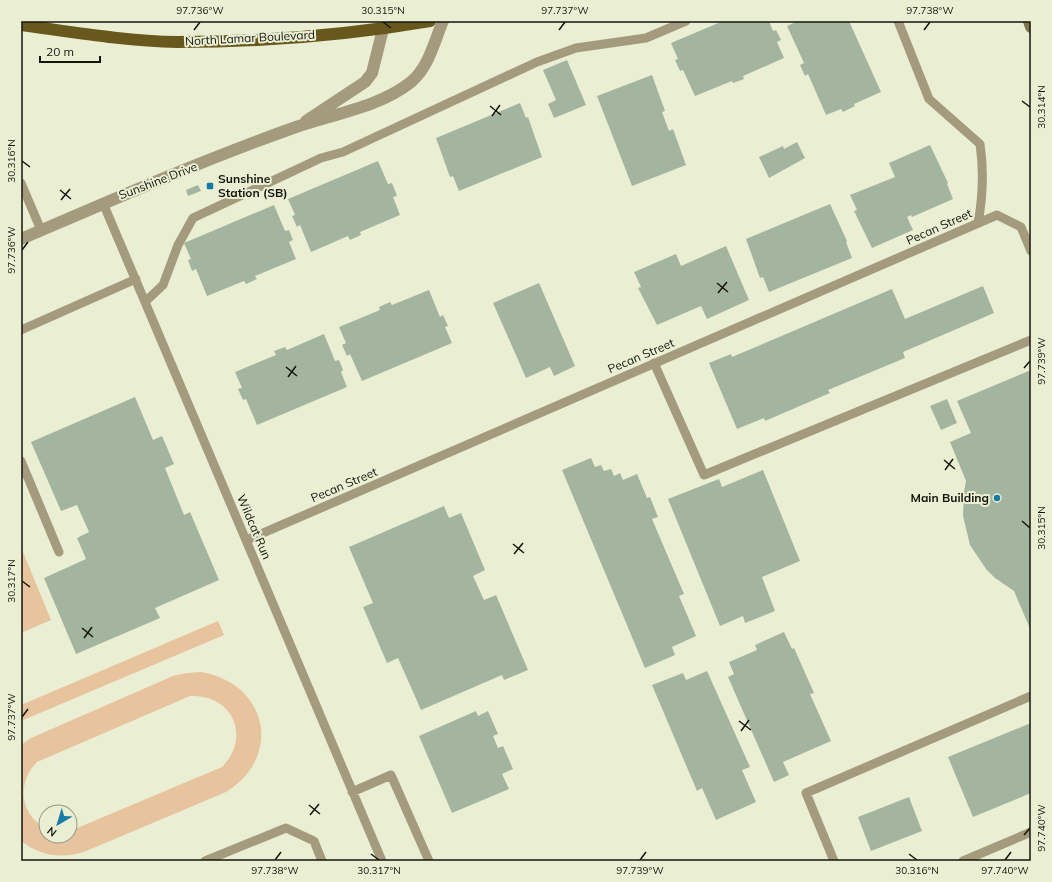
<svg xmlns="http://www.w3.org/2000/svg" width="1052" height="882" viewBox="0 0 1052 882" font-family="Mulish,sans-serif">
<style>
.green{fill:#e7c39e;fill-rule:evenodd}
.building{fill:#a4b59f}
.lines{fill:none;stroke-linecap:round;stroke-linejoin:round}
.lane{stroke:#a49b7e;stroke-width:9}
.street{stroke:#a49b7e;stroke-width:12}
.secondary{stroke:#827448;stroke-width:12}
.primary{stroke:#69581d;stroke-width:12}
.ticks{fill:none;stroke:#14160c;stroke-width:1.5}
.poi-dot{fill:#177ba6;stroke:#eaefd4;stroke-width:1.5}
.labels{text-anchor:middle;stroke-width:4;stroke-linejoin:round;paint-order:stroke}
.street-label{font-size:12px;fill:#14160c;stroke:#eaefd4}
.poi-label{font-size:12px;font-weight:bold;fill:#14160c;stroke:#eaefd4;text-anchor:start}
.neatline{fill:none;stroke:#14160c;stroke-width:1.5}
.ticks-label{font-size:10px;text-anchor:middle;fill:#14160c}
</style>
<rect width="100%" height="100%" fill="#eaefd4"/>
<path class="green" d="M21,547L51,620L21,633Z
M218,621L224,635L21,721V705Z
M201,672C267,683 284,756 226,792L84,852C60,859 41,856 21,841V745L31,738L173,676L187,673ZM190,696C232,694 252,736 222,767L70,831V836H46V828C19,815 17,782 37,762Z"/>
<path class="building" d="M723,21H769L773,31L776,30L781,40L777,42L784,58L743,76L744,79L733,83L732,81L695,96L683,70L680,71L675,60L678,59L671,43Z
M798,21H849L881,92L854,104L855,106L843,112L841,109L826,115L808,74L805,76L800,65L804,63L787,26Z
M567,60L586,105L554,118L548,104L556,100L543,70Z
M652,75L665,111L662,112L669,131L673,129L686,165L632,186L597,96Z
M520,103L526,118L528,117L529,120L542,157L459,191L453,176L450,177L436,138Z
M797,142L805,158L769,178L759,157L783,146L784,149Z
M930,145L948,183L947,184L953,199L912,217L911,215L907,217L913,230L872,248L854,211L857,210L850,195L895,177L889,163Z
M378,161L388,184L392,183L397,196L393,197L400,215L360,232L361,235L350,240L348,236L311,252L300,225L297,227L292,216L295,215L288,199Z
M198,185L201,191L188,196L186,190Z
M830,204L847,241L846,242L852,258L769,292L763,277L760,278L746,239Z
M274,205L285,231L289,230L293,240L289,242L296,259L255,276L257,279L246,284L244,281L207,296L196,269L192,271L188,260L191,259L184,243Z
M726,246L749,300L707,319L701,306L657,325L638,288L641,287L634,272L676,254L681,266Z
M539,283L575,366L554,376L550,367L526,378L493,303Z
M983,286L994,313L903,352L905,358L828,390L830,393L765,421L764,418L737,429L709,363L731,354L732,357L892,289L905,319Z
M429,290L440,317L443,315L448,326L445,327L452,343L362,381L350,354L347,356L342,345L346,343L339,327L380,310L379,307L390,302L392,305Z
M324,334L335,361L339,360L343,370L341,372L347,387L257,425L246,399L243,400L238,389L242,388L235,372L276,355L274,351L285,347L287,350Z
M1031,370V631L1014,591L995,578L986,569L970,545L963,516L964,492L966,481L950,442L971,433L957,401Z
M135,397L153,440L162,436L174,464L165,468L184,515L190,512L219,580L155,608L160,618L76,654L44,578L86,559L77,538L89,532L77,505L61,511L31,442Z
M947,399L957,423L941,430L930,406Z
M591,458L595,467L601,465L604,471L611,469L614,476L620,473L623,480L637,474L647,498L650,497L658,517L652,519L684,594L679,596L696,636L672,647L675,655L645,668L562,470Z
M763,470L800,561L762,577L775,611L745,623L743,616L720,626L668,499L719,479L722,487Z
M444,506L449,518L461,513L485,570L473,576L484,600L496,595L528,670L504,680L502,675L421,710L398,658L387,663L363,607L373,603L349,547Z
M784,632L792,649L794,648L814,693L810,694L831,741L783,762L789,775L774,782L728,677L734,674L729,662L757,650L755,645Z
M707,671L750,767L742,770L756,802L716,820L702,788L697,791L652,685L683,673L686,680Z
M476,711L478,716L488,711L498,734L493,736L498,748L503,746L513,769L502,774L509,789L452,813L419,736Z
M1031,723V793L973,817L948,757Z
M909,797L922,831L871,851L858,817Z"/>
<g class="lines">
<path class="lane" d="M898,21L929,99L980,144C984,171 983,196 978,223
M21,183L41,230
M103,203L382,861
M146,301L163,285L178,245L193,218L321,158L343,152L537,62L576,48L646,38L686,21
M21,330L136,279
M654,363L704,475L1031,340
M21,461L59,552
M247,540L997,215L1021,227L1031,251
M352,792L391,775L429,861
M205,861L286,828L314,841L322,861
M834,861L806,793L1031,696
M963,861L1031,832"/>
<path class="street" d="M306,121L365,82L372,73L383,29
M21,239C112,200 203,160 296,127C333,114 380,107 411,82C429,67 434,42 443,21"/>
<path class="secondary" d="M1029,21L1031,27"/>
<path class="primary" d="M21,25C73,32 125,41 177,42C261,42 348,35 430,21"/>
</g>
<path class="ticks" d="M383,22L391,28M194,30L200,22M559,30L565,22M924,30L930,22M1022,101L1030,107M490,106L501,115M492,116L500,105M22,161L30,167M60,190L71,199M61,200L70,189M22,250L28,242M717,283L728,292M718,293L727,282M286,367L297,376M1024,368L1030,361M288,377L296,366M944,460L955,469M945,470L953,459M1022,521L1030,528M513,544L524,553M514,554L523,543M22,581L30,587M82,628L93,637M84,638L92,627M22,717L28,709M739,721L751,730M741,731L749,720M309,805L320,814M310,815L319,804M1024,835L1030,828M371,854L379,860M909,854L917,860M275,860L281,852M640,860L646,852M1005,860L1011,852"/>
<g class="poi-dot">
<rect x="206" y="182" width="8" height="8" rx="2"/>
<circle cx="997" cy="498" r="4"/>
</g>
<g class="labels">
<g class="street-label">
<text transform="translate(250 38) rotate(-3)" y="4">North Lamar Boulevard</text>
<text transform="translate(158 181) rotate(-21)" y="4">Sunshine Drive</text>
<text transform="translate(939 227) rotate(-24)" y="4">Pecan Street</text>
<text transform="translate(641 356) rotate(-23)" y="4">Pecan Street</text>
<text transform="translate(344 485) rotate(-23)" y="4">Pecan Street</text>
<text transform="translate(254 527) rotate(67)" y="4">Wildcat Run</text>
</g>
<g class="poi-label">
<text x="218" y="183">Sunshine<tspan x="218" dy="14">Station (SB)</tspan></text>
<text x="989" y="502" text-anchor="end">Main Building</text>
</g>
</g>
<rect width="1052" height="882" fill="none" stroke="#eaefd4" stroke-width="44"/>
<g transform="translate(58 824) rotate(218)"><circle r="19" fill="#eaefd4" stroke="#949884"/>
<path d="M0-3L7 15L0 10L-7 15Z" fill="#177ba6"/>
<text y="-6" font-size="11" font-weight="bold" text-anchor="middle" fill="#14160c">N</text>
</g>
<path d="M40 56v6h60v-6" fill="none" stroke="#14160c" stroke-width="2"/>
<text x="46" y="56" font-size="12" fill="#14160c" stroke="#eaefd4" stroke-width="3" paint-order="stroke">20 m</text>
<rect x="22" y="22" width="1008" height="838" class="neatline"/>
<g class="ticks-label">
<text x="200" y="14">97.736°W</text>
<text x="383" y="14">30.315°N</text>
<text x="565" y="14">97.737°W</text>
<text x="930" y="14">97.738°W</text>
<text transform="translate(1041 107) rotate(-90)" y="4">30.314°N</text>
<text transform="translate(11 161) rotate(-90)" y="4">30.316°N</text>
<text transform="translate(11 250) rotate(-90)" y="4">97.736°W</text>
<text transform="translate(1041 361) rotate(-90)" y="4">97.739°W</text>
<text transform="translate(1041 528) rotate(-90)" y="4">30.315°N</text>
<text transform="translate(11 581) rotate(-90)" y="4">30.317°N</text>
<text transform="translate(11 717) rotate(-90)" y="4">97.737°W</text>
<text transform="translate(1041 828) rotate(-90)" y="4">97.740°W</text>
<text x="275" y="874">97.738°W</text>
<text x="379" y="874">30.317°N</text>
<text x="640" y="874">97.739°W</text>
<text x="917" y="874">30.316°N</text>
<text x="1005" y="874">97.740°W</text>
</g>
</svg>
